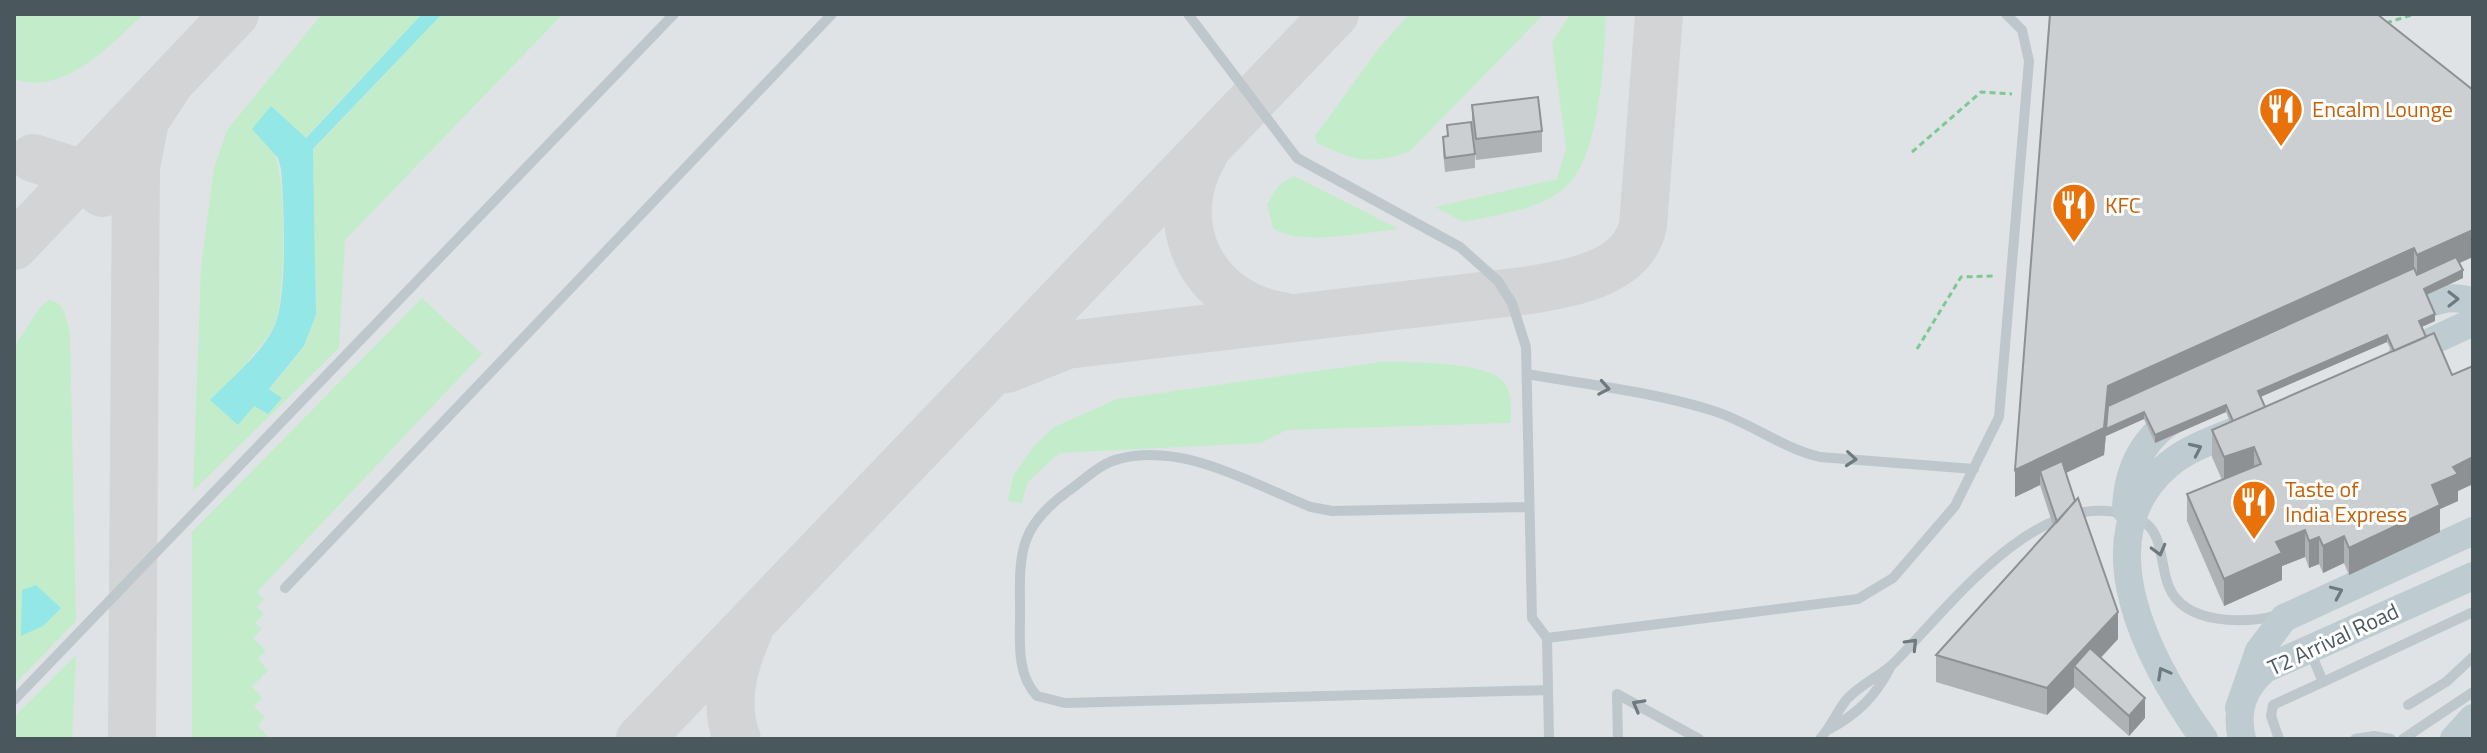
<svg xmlns="http://www.w3.org/2000/svg" width="2487" height="753" viewBox="0 0 2487 753" font-family="'Titillium Web',sans-serif">
<style>
.airport{fill:#e0e3e5}
.green{fill:#c3edca}
.water{fill:#93e7e6}
.lines{fill:none;stroke-linecap:round;stroke-linejoin:round}
.taxiway{stroke:#d3d4d6;stroke-width:48}
.path{stroke:#7dc993;stroke-width:3;stroke-dasharray:6 4;stroke-linecap:butt}
.service{stroke:#bec8cc;stroke-width:10}
.secondary{stroke:#becbd1;stroke-width:28}
.wall{fill:#afb2b5;fill-rule:evenodd}
.shaded-wall{fill:#8e9193}
.building{fill:#cbcfd2;stroke:#8e9193;stroke-width:2}
.oneway{stroke:#6d7a80}
.oneway2{stroke:#6d7a7e}
.labels{text-anchor:middle;stroke-width:6;stroke-linejoin:round;paint-order:stroke}
.food-label{font-size:22px;fill:#c56008;stroke:#fff;text-anchor:start}
.street-label{font-size:22px;fill:#4a585d;stroke:#fff}
</style>
<rect width="100%" height="100%" fill="#f3f1f1"/>
<path class="airport" d="M14,14H2473V739H14Z"/>
<path class="green" d="M14,14H144C110,45 64,97 14,79Z
M322,14H422L305,138L272,151C288,171 285,294 276,321C271,336 258,348 248,361L254,405L282,398L269,390L304,347L316,315L313,150L442,14H563L345,240L339,348L193,491L201,266L214,168L227,130Z
M1409,14H1544L1409,152C1369,165 1354,161 1317,143L1315,136L1379,48Z
M1570,14H1606C1604,59 1601,153 1567,186C1542,210 1496,215 1463,222L1435,207L1557,179L1566,148L1552,43Z
M1294,176L1399,229C1366,232 1298,247 1273,228L1267,204L1279,185Z
M422,298L482,354L257,592L264,599L257,607L264,614L255,623L262,629L253,638L266,651L258,658L268,671L252,686L262,698L254,707L265,717L258,726L269,737L192,739V532Z
M49,300C66,303 66,318 70,333L76,621L14,685V347L40,307Z
M1381,362C1407,362 1485,361 1503,381C1513,392 1511,410 1511,423L1287,430L1261,443L1059,453L1027,483L1022,503L1008,501L1013,476L1033,447L1054,427L1117,399Z
M76,655L72,739H14V717Z"/>
<path class="water" d="M422,14H442L313,149L316,315L304,346L269,389L282,398L268,414L254,406L238,425L210,400C231,378 262,354 275,325C288,294 284,204 281,169L278,158L252,129L271,106L306,138Z
M36,585L61,608L43,626L21,636L22,590Z"/>
<g class="lines">
<path class="taxiway" d="M1204,154C1163,224 1203,304 1282,316
M33,158L74,171L102,193
M14,246L235,14
M1007,369L1067,345L1531,290C1573,282 1631,274 1643,226L1659,14
M132,739L136,167L145,121L171,81
M640,739L1335,14
M737,739C723,704 734,663 749,630"/>
<path class="path" d="M2386,23L2415,14
M1912,152L1981,92L2012,94
M1917,349L1961,277L1995,276"/>
<path class="service" d="M1188,14L1297,158L1460,247L1498,281L1512,303L1526,347L1532,618L1547,638L1549,739
M1527,374C1589,385 1654,392 1714,411C1751,423 1782,448 1820,457L1974,469
M1529,507L1332,511L1311,507C1252,484 1184,442 1119,459C1100,463 1083,481 1067,492C1022,525 1019,549 1020,603C1021,634 1014,672 1037,696L1065,703L1548,690
M285,588L832,14
M1547,638L1858,599L1893,578L1955,506L1999,417L2029,61L2022,30L2006,14
M2310,651L2323,682L2473,612
M14,700L674,14
M2408,705L2446,682L2473,657
M1830,729C1858,713 1875,697 1890,668
M1618,739L1617,694L1699,739
M1820,739C1831,727 1837,711 1847,699C1862,683 1881,676 1895,662C1952,604 2048,473 2142,521C2164,532 2160,567 2169,587C2185,625 2245,624 2278,615
M2279,739L2271,716L2273,705L2323,682
M2355,739L2374,736L2391,739
M2403,739L2473,692"/>
<path class="secondary" d="M2396,319C2422,307 2445,291 2473,302
M2402,355L2473,322
M2126,510C2127,469 2145,432 2183,415
M2239,708L2259,651L2284,618L2473,531
M2204,739C2151,665 2081,539 2168,465C2189,447 2219,438 2244,427
M2242,739C2235,710 2243,688 2265,669L2473,576
M2454,739L2473,718"/>
</g>
<path class="wall" d="M2050,14L2459,263L2463,278L2426,295L2435,321L2422,327L2426,337L2452,375L2473,366V484L2458,491V501L2440,509V532L2349,575L2344,563L2323,573L2319,564L2309,568L2305,557L2282,566V580L2224,606L2187,521V494L2222,480L2212,457V430L2230,422L2226,412L2155,443L2144,419L2106,436V434L2104,455L2066,473L2118,639L2101,658L2145,718L2129,736L2074,687L2047,715L1936,682V655L2053,525L2040,485L2015,497ZM2387,342L2392,352L2265,407L2260,397Z
M1472,105L1542,131V152L1476,160L1472,126Z
M1447,125L1475,154V168L1445,172L1443,151V137L1447,136Z"/>
<path class="shaded-wall" d="M2473,230V257L2417,282V255Z
M2414,248V275L2144,412V419L2106,436V434L2104,455L2044,483L2040,471V485L2015,497V470L2108,386Z
M2463,270V278L2424,296V289Z
M2435,314V321L2419,328V321Z
M2387,335V342L2258,398V391Z
M2226,405V412L2155,443V435Z
M2254,447V475L2224,485V457Z
M2473,457V484L2458,491V501L2440,509V532L2349,575V548L2432,485L2453,467Z
M2305,530V557L2282,566V580L2224,606V579L2276,542Z
M2344,536V563L2323,573V546Z
M2319,537V564L2309,568V541Z
M2118,612V639L2084,675L2074,666V687L2047,715V688Z
M2145,698V718L2129,736V716Z"/>
<path class="building" d="M2050,14H2377L2473,90V230L2417,255L2414,248L2108,386L2104,428L2015,470Z
M1538,97L1542,131L1476,139L1472,105Z
M1471,122L1475,154L1445,158L1443,137L1448,136L1447,125Z
M2456,257L2463,270L2424,289L2435,314L2419,321L2426,337L2394,351L2387,335L2258,391L2265,407L2233,421L2226,405L2155,435L2144,412L2106,429L2108,406L2414,268L2417,275Z
M2434,333L2452,375L2473,366V457L2453,467L2458,474L2432,485L2440,505L2349,548L2344,536L2323,546L2319,537L2309,541L2305,530L2276,542L2282,553L2224,579L2187,494L2261,464L2254,447L2224,457L2212,430Z
M2062,461L2075,501L2057,522L2040,471Z
M2078,498L2118,612L2047,688L1936,655Z
M2090,648L2145,698L2129,716L2074,666Z"/>
<defs><path id="oneway-chevron" d="M-2-3.5L2.5 0L-2 3.5" fill="none" stroke-width="1.6" stroke-linecap="round" stroke-linejoin="round" transform="scale(2)"/></defs>
<g class="oneway">
<use href="#oneway-chevron" transform="translate(2453 299)"/>
<use href="#oneway-chevron" transform="translate(2196 449) rotate(-25)"/>
<use href="#oneway-chevron" transform="translate(2337 592) rotate(-24)"/>
<use href="#oneway-chevron" transform="translate(2163 673) rotate(-119)"/>
</g>
<g class="oneway2">
<use href="#oneway-chevron" transform="translate(1604 388) rotate(10)"/>
<use href="#oneway-chevron" transform="translate(1851 459) rotate(5)"/>
<use href="#oneway-chevron" transform="translate(2159 550) rotate(75)"/>
<use href="#oneway-chevron" transform="translate(1912 644) rotate(-46)"/>
<use href="#oneway-chevron" transform="translate(1638 705) rotate(-151)"/>
</g>
<defs>
<g id="restaurant-pin" transform="scale(2.3)"><path d="M0 17L-7.5 6A9.5 9.5 0 1 1 7.5 6Z" fill="#e8710a" stroke="#fff"/><path d="M-5-6h1v4h1v-4h1v4h1v-4h1v5L-1.5 .5V6h-2V.5L-5-1ZM5-6V6H3V1.5H1.5Q1.5-4 5-6Z" fill="#fff"/></g>
</defs>
<g fill-rule="evenodd">
<use href="#restaurant-pin" x="2281" y="109"/>
<use href="#restaurant-pin" x="2074" y="205"/>
<use href="#restaurant-pin" x="2254" y="502"/>
</g>
<g class="labels">
<g class="food-label">
<text x="2312" y="117">Encalm Lounge</text>
<text x="2105" y="213">KFC</text>
<text x="2285" y="497">Taste of<tspan x="2285" dy="25">India Express</tspan></text>
</g>
<g class="street-label">
<text transform="translate(2333 639) rotate(-25)" y="8">T2 Arrival Road</text>
</g>
</g>
<rect width="2487" height="753" fill="none" stroke="#4a585d" stroke-width="32"/>
</svg>
